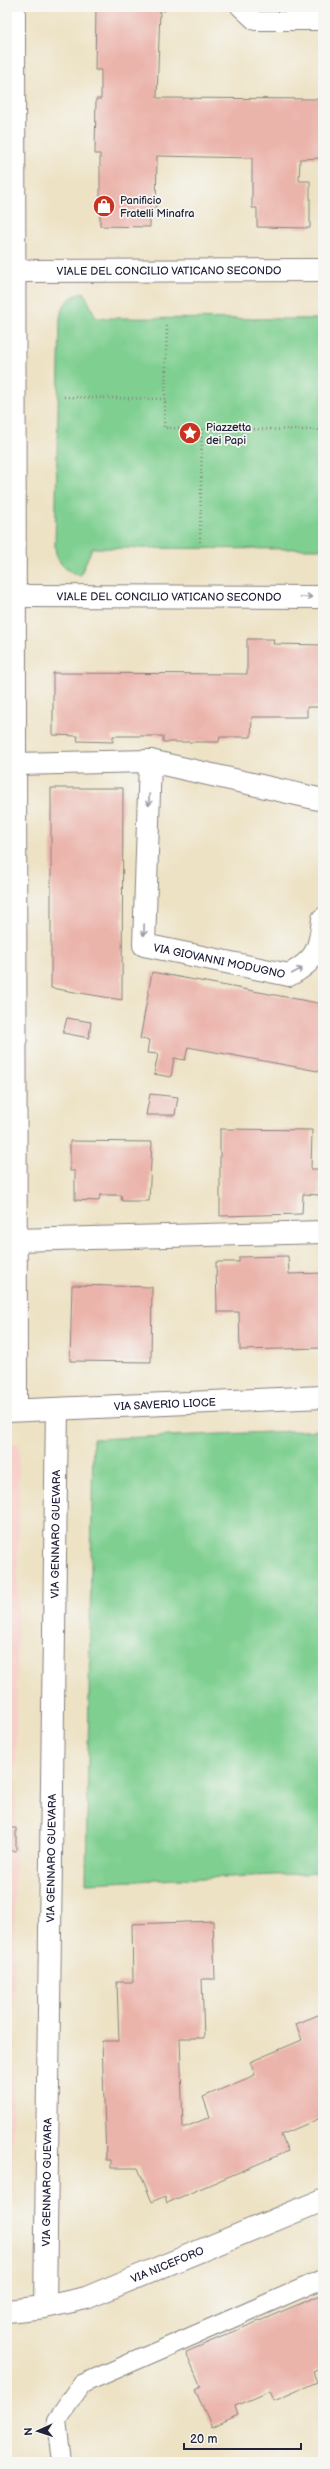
<svg xmlns="http://www.w3.org/2000/svg" width="330" height="2469" viewBox="0 0 330 2469" font-family="'Balsamiq Sans',sans-serif">
<style>
.built{fill:#f7d0c9}
.green{fill:#7ecf90;stroke:#507866}
.building{fill:#ebb4ab}
.lines{fill:none;stroke-linecap:round;stroke-linejoin:round}
.lane-casing{stroke:#888280;stroke-width:20}
.street-casing{stroke:#888280;stroke-width:24}
.path{stroke:#888280;stroke-width:2.5;stroke-dasharray:1 3;stroke-linecap:butt}
.lane{stroke:#fff;stroke-width:18}
.street{stroke:#fff;stroke-width:22}
.oneway{stroke:#9c9ca7}
.labels{text-anchor:middle;stroke-width:3.5;stroke-linejoin:round;paint-order:stroke}
.poi-label{font-size:11px;fill:#22223b;stroke:#f6f6f2;text-anchor:start}
.street-label{font-size:11px;fill:#22223b;stroke:#f6f6f2}
</style>
<rect width="100%" height="100%" fill="#f6f6f2"/>
<filter id="ink" filterUnits="userSpaceOnUse"><feTurbulence type="fractalNoise" baseFrequency=".025" numOctaves="2"/><feDisplacementMap in="SourceGraphic" scale="8" xChannelSelector="R" yChannelSelector="G"/><feConvolveMatrix kernelMatrix="1 2 1 2 8 2 1 2 1" color-interpolation-filters="sRGB"/></filter>
<filter id="wash" filterUnits="userSpaceOnUse"><feTurbulence type="fractalNoise" baseFrequency=".012" numOctaves="4" result="noise"/><feDisplacementMap in="SourceGraphic" scale="16" xChannelSelector="R" yChannelSelector="G"/><feGaussianBlur stdDeviation="0.9" result="paint"/><feColorMatrix in="noise" values="0 0 0 0 0 0 0 0 0 0 0 0 0 0 0 0 0 1.4 0 .05"/><feComposite in="paint" operator="in"/></filter>
<g filter="url(#wash)">
<rect width="100%" height="100%" fill="#ede2c4"/>
<path class="built" d="M7,1444H19L11,2276H7Z"/>
<path class="green" d="M84,292L96,318L323,319V549L92,548L80,576C66,570 56,564 55,547L60,318C62,304 70,296 84,292Z
M323,1430V1873L86,1883L93,1439Z"/>
<g id="blocks">
<path class="building" d="M96,7H166L165,11L160,10L157,98L323,99V158L300,159L299,181H310V228L257,227V208H252V158L157,156L156,208H150V227L100,226V154H95L96,99H101V70H95Z
M247,639H274L273,644L323,645V707H307V717H252L251,737H220L219,742H163V736H113V742L77,741L78,736L53,735V673L247,674Z
M51,788H123L122,1000L51,988Z
M152,972L323,1004V1072L188,1047L185,1060L174,1058L171,1077L154,1074L158,1054L147,1053L149,1040L140,1039Z
M67,1018L91,1022L89,1038L63,1033Z
M150,1094L178,1097L175,1115H146Z
M220,1129L312,1130L311,1169H319V1195L303,1194L302,1214L220,1216Z
M70,1141L152,1142L149,1201H122L121,1195H100L99,1201L75,1200V1171H70Z
M288,1256L289,1274L323,1273V1348L240,1350L239,1312H217L216,1262H239V1257Z
M72,1285L152,1287L151,1362L70,1361Z
M7,1828H16V1851H7Z
M213,1921L215,1979H202L204,2038H180L183,2128L210,2117L203,2097L255,2075L250,2062L302,2040L296,2024L323,2013V2117L281,2135L288,2151L167,2203L165,2196L152,2202L138,2168H111V2160H106L102,2041H119L117,1982H133L132,1924Z
M323,2294V2368L313,2372L317,2382L274,2401L270,2391L235,2406L238,2415L212,2427L195,2390L201,2387L186,2352Z"/>
</g>
</g>
<g filter="url(#ink)">
<use href="#blocks" fill-opacity="0" stroke="#888280" stroke-width="1"/>
<g class="lines">
<g class="lane-casing">
<path id="lane" d="M240,7L255,21H323
M62,2462L57,2420L82,2384L323,2279"/>
</g>
<g class="street-casing">
<g id="street">
<path d="M14,7L16,1410"/>
<path id="s1" d="M16,271L323,270"/>
<path id="s2" d="M15,596L323,597"/>
<path id="s3" d="M150,761L144,945L289,975C317,960 320,949 323,919"/>
<path d="M15,764L150,761L323,800"/>
<path d="M16,1240L323,1232"/>
<path id="s4" d="M7,1411L323,1397"/>
<path id="s5" d="M45,2307L57,1409"/>
<path id="s6" d="M7,2311L45,2307L86,2298L323,2200"/>
</g>
</g>
<path class="path" d="M64,397L165,399L164,428L323,430
M165,399L167,325
M200,542L202,428"/>
<use href="#lane" class="lane"/>
<use href="#street" class="street"/>
</g>
<defs><path id="oneway-shaft" d="M-6 0H5M1.5-3L5.5 0L1.5 3" fill="none" stroke-width="1.6" stroke-linecap="round" stroke-linejoin="round"/></defs>
<g class="oneway">
<use href="#oneway-shaft" transform="translate(306 597)"/>
<use href="#oneway-shaft" transform="translate(149 800) rotate(92)"/>
<use href="#oneway-shaft" transform="translate(144 930) rotate(92)"/>
<use href="#oneway-shaft" transform="translate(297 971) rotate(-28)"/>
</g>
</g>
<defs>
<g id="shop-disc" transform="scale(1.15)"><circle r="9.5" fill="#c8321e" stroke="#f6f6f2"/><path d="M-5-2.5h2.3a2.7 3.5 0 0 1 5.4 0H5L5.5 6h-11ZM-1.5-2.5h3a1.5 2.3 0 0 0-3 0Z" fill="#fff"/></g>
<g id="sight-disc" transform="scale(1.15)"><circle r="9.5" fill="#c8321e" stroke="#f6f6f2"/><path d="M0-6L1.8-2.2L6-1.7L2.9 1.2L3.7 5.4L0 3.3L-3.7 5.4L-2.9 1.2L-6-1.7L-1.8-2.2Z" fill="#fff"/></g>
</defs>
<g fill-rule="evenodd">
<use href="#shop-disc" x="104" y="206"/>
<use href="#sight-disc" x="190" y="433"/>
</g>
<g class="labels">
<g class="poi-label">
<text x="120" y="204">Panificio<tspan x="120" dy="13">Fratelli Minafra</tspan></text>
<text x="206" y="431">Piazzetta<tspan x="206" dy="13">dei Papi</tspan></text>
</g>
<g class="street-label">
<text dy="4" stroke="none"><textPath href="#s1" startOffset="153">VIALE DEL CONCILIO VATICANO SECONDO</textPath></text>
<text dy="4" stroke="none"><textPath href="#s2" startOffset="154">VIALE DEL CONCILIO VATICANO SECONDO</textPath></text>
<text dy="4" stroke="none"><textPath href="#s3" startOffset="261">VIA GIOVANNI MODUGNO</textPath></text>
<text dy="4" stroke="none"><textPath href="#s4" startOffset="158">VIA SAVERIO LIOCE</textPath></text>
<text dy="4" stroke="none"><textPath href="#s5" startOffset="773">VIA GENNARO GUEVARA</textPath></text>
<text dy="4" stroke="none"><textPath href="#s5" startOffset="449">VIA GENNARO GUEVARA</textPath></text>
<text dy="4" stroke="none"><textPath href="#s5" startOffset="125">VIA GENNARO GUEVARA</textPath></text>
<text dy="4" stroke="none"><textPath href="#s6" startOffset="168">VIA NICEFORO</textPath></text>
</g>
</g>
<rect width="330" height="2469" fill="none" stroke="#f6f6f2" stroke-width="24"/>
<g transform="translate(38 2431) rotate(267)" stroke="#f6f6f2" stroke-width="3" paint-order="stroke">
<path d="M0-3L7 15L0 10L-7 15Z" fill="#22223b"/>
<text y="-6" font-size="11" font-weight="bold" text-anchor="middle" fill="#22223b">N</text>
</g>
<path d="M184 2443v6h117v-6" fill="none" stroke="#22223b" stroke-width="2"/>
<text x="190" y="2443" font-size="12" fill="#22223b" stroke="#f6f6f2" stroke-width="3" paint-order="stroke">20 m</text>
</svg>
